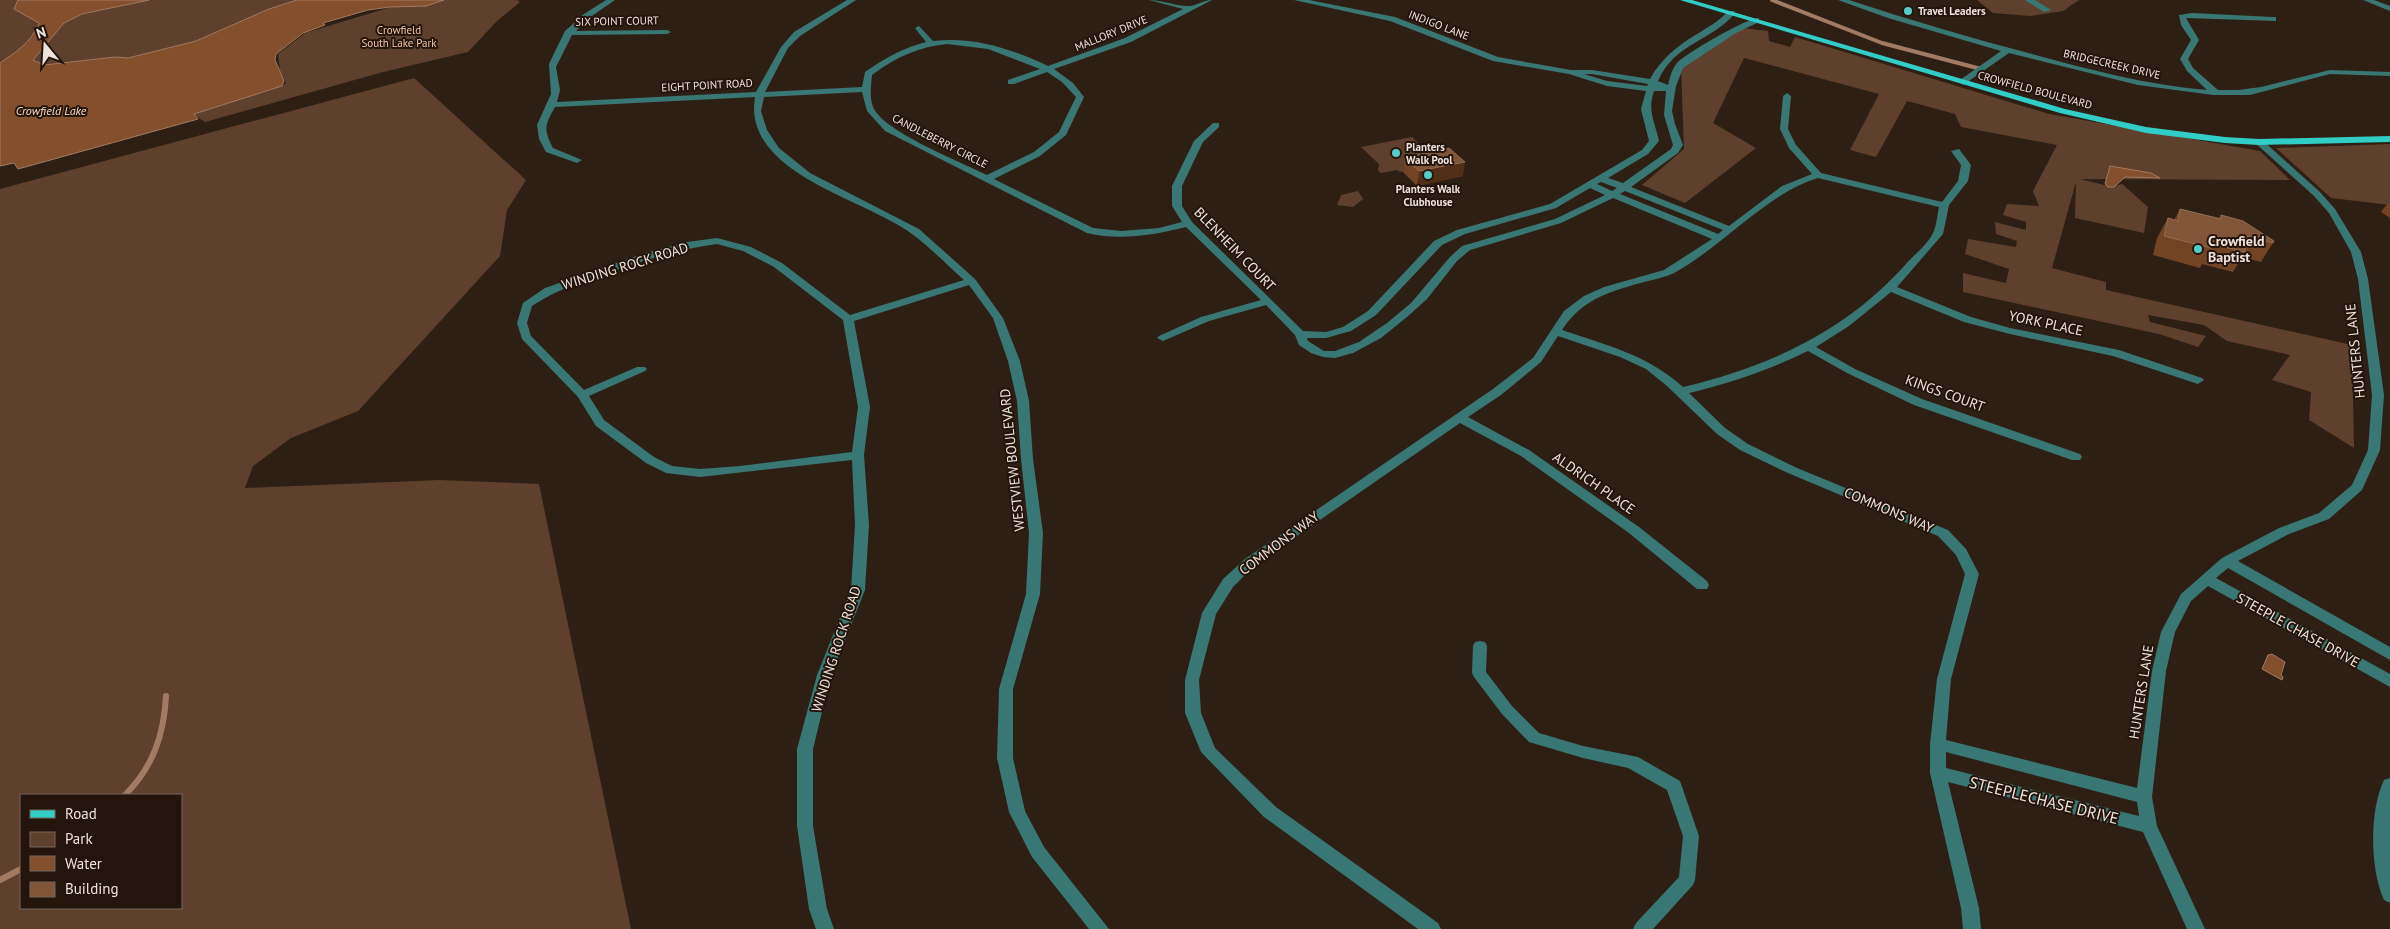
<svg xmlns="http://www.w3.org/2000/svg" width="2390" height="929" viewBox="0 0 2390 929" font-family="'PT Sans',sans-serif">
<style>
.green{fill:#5f402d;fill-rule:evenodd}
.water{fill:#834f2d;stroke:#a37b62}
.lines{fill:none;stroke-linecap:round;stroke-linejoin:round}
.stream-far1{stroke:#a37b62;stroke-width:4}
.stream{stroke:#a37b62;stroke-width:6}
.minor{fill:#387773;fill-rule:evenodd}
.major{fill:#31cdc6;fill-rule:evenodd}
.wall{fill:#734424}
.shaded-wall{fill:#522e16}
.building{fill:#805538;stroke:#926b51}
.poi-dot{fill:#54cdc7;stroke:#24150c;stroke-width:2}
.labels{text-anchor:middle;stroke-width:4;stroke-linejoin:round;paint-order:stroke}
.far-poi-label{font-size:11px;font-weight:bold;fill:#eee3dc;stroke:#24150c;text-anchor:start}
.far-street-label{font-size:11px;fill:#eee3dc;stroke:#24150c}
.far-park-label{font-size:11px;fill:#f4c3a5;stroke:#24150c}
.far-water-label{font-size:12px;font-style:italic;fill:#fbd9c6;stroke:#24150c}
.poi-label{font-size:14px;font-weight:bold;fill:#eee3dc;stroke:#24150c;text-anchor:start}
.street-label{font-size:14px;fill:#eee3dc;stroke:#24150c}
.near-street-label{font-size:16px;fill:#eee3dc;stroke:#24150c}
</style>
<rect width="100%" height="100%" fill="#2e1f15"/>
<path class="green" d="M0,0H18L14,9L39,23C32,42 17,52 0,63Z
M149,0H297L269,9L196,41L128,58L115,57L44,65L33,60L64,23L82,14Z
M431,0H517L520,2L497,21L468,52L383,72L205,122L193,114L282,86L286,83L280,72L278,54L305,33L401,4Z
M1977,0H2079L2063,11L2030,16L1993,13Z
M1742,28L1768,31L1769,41L1790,47L1795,37L2049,114L2260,151L2290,180L2080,179L2112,187L2122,184L2148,207L2144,233L2075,218L2076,182L2052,268L2106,282V290L2352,345L2354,448L2309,420L2311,392L2272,380L2290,355L2227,341L2204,325L2148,315L2150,322L2206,336L2198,347L2159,334L1963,292V273L2006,283L2009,269L1965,254L1968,239L2016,247L2017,241L1996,234L1995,222L2026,230V222L2003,215L2007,204L2039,206L2033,191L2057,145L1961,127L1955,114L1907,101L1876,157L1850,150L1879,94L1744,58L1713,123L1756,148L1685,203L1642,185L1684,149L1681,67Z
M414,78L526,180L507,210L500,256L358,411L291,438L253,466L245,488L439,480L539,484L631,929H0V189ZM21,795H181V908H21Z
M1412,137L1421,146L1417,147L1433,161L1445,163L1400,172L1397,170L1381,173L1378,171L1379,164L1361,147Z
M2390,144V205L2331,198L2276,148Z
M1358,191L1363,199L1353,207L1337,205L1341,195Z"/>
<path class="water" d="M18,0H149L82,14L64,23L33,60L44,65L115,57L128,58L196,41L269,9L297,0H444L426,6L390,7L368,10L323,23L325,25L303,33L276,54L275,60L284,81L282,86L194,114L198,119L18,169L14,163L0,166V63C16,52 32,42 39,23L14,9Z
M2110,166L2151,173L2160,178L2125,177L2114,187H2108L2105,184Z
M2272,654L2285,662L2281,675L2283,677L2282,680L2262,669L2268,655Z"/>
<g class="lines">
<path class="stream-far1" d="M1772,0L1882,43L1981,69"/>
<path class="stream" d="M125,795C153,767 164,735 166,696
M0,880L21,869"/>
<path class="minor" d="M606,0H615L589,18L576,31L667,30L671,32L667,34L572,35L556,67L560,90L557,102L756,92L781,47L794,32L847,0H856L800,36L788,48L765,92L862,87L865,72C885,58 903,48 926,42L915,28L919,26L933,41C974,36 1012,49 1048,66L1125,38L1183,9L1149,0C1162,0 1180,7 1189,6C1197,6 1202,0 1212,0L1131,42L1054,69L1073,83L1084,97L1066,135L1040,156L994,179L1093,228L1121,231L1159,228L1182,222L1172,206V186L1194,141L1213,123H1219V127L1203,142L1182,186V206L1192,222L1303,331L1326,332L1343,327L1368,311L1434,241L1457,230L1550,204L1642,150L1649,141L1641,109L1646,91L1607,86L1569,74L1493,61L1390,21L1294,0H1309L1395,17L1498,57L1571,70H1592L1650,79C1661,59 1677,46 1697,34C1708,27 1720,21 1728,11H1734L1735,13C1713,41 1675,42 1658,81L1668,85C1670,77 1672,69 1677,63C1685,54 1748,17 1759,18V22L1736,33L1683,68L1676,86L1672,111L1675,124L1683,145L1678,153L1631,187L1729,226L1782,186L1812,174L1789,148L1780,129L1783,96L1787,93L1791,96L1788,129L1796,145L1821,173L1942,202L1958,181L1961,165L1951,151L1959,149L1971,165L1968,181L1949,205L1943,234L1897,287L1971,317L2010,328L2119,350L2202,378L2204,380L2198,384L2113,356L2010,334L1964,322L1891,292L1849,326L1816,347L1855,369L1922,399L2080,454L2082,457L2080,460H2072L1914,405L1847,373L1808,351C1769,370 1730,383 1689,393L1725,428L1748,444L1797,468L1948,530L1966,549L1979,574L1951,679L1946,740L2137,788L2152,671L2161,632L2181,594L2222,558L2279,528L2319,513L2352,485L2368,450L2372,395L2358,279L2351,252L2329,213L2314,196L2254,142L2262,140L2320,192L2335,209L2361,252L2368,279L2384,395L2380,450L2362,490L2329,519L2289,534L2238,561L2390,647V660L2228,568L2216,578L2390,674V687L2208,586L2191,601L2175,632L2166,671L2152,797L2157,826L2205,929H2187L2143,832L1948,782L1979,908L1981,929H1963L1961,908L1930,773V744L1937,679L1965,574L1956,555L1938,536L1788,473L1740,450L1717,434L1667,386L1646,369L1620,357L1558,336L1541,362L1501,395L1468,417L1529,450L1639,527L1707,581L1709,585L1707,589H1697L1629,533L1521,456L1460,423L1255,565L1233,587L1216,614L1199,680L1201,713L1215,748L1276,807L1438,923L1441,929H1418L1264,817L1201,752L1185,713V680L1202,613L1223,579L1245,559L1493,389L1533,358L1564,311L1584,296L1604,287L1664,270L1712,239L1613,198L1561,223L1470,250L1457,261L1427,299L1407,317L1381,338L1353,353L1335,358L1323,357L1311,353L1299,345L1295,335L1266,305L1209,321L1163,341L1157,338L1159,336L1201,317L1261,300L1186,227C1154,235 1120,241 1087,233L885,131L867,111L862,92L764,97L761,111L767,130L779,148L810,173L919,229L975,279L1003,318L1020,361L1029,401L1033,459L1043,533L1040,594L1013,689V758L1025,811L1044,847L1109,929H1089L1032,857L1009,812L997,758L999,689L1026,594L1029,533L1021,459L1017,401L1008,361L993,318L969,285L854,321L870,407L864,455L869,525L865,590L831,675L813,749V826L827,909L834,929H816L809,909L797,826V749L817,675L851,590L855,525L852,460L700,477L666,473L646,463L596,426L578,397L522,339L517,323L523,303L545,288L645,253L687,242L717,238L751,247L782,263L850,315L964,280C947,265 930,247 912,234C866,199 742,174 755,97L555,107C545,125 543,129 553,148L582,160L577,163L546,152L539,139L537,125L551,94L549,64L565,31L584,14ZM947,44L988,49L1040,69L1008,80V84H1014L1047,72L1062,82L1076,97L1059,132L1034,152L987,175C961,162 887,133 874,109C869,99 871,86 872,75C896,57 918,47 947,44ZM1584,74H1592L1648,84L1647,86L1607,81ZM1654,91H1666L1664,115L1673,145L1671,149L1623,183L1608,178L1648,154L1659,141C1655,122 1647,111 1654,91ZM1818,178L1939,207C1937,215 1937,225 1933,233C1928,244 1914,255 1906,264C1845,332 1770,366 1683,387C1648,355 1606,345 1562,330C1584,297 1612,291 1648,281C1656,279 1666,277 1674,273C1722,247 1767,193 1818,178ZM1601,182L1617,188L1612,191L1597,184ZM1590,188L1605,195L1555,219L1462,246L1450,257L1411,303L1387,323L1359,342L1335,351H1324L1308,341L1307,338H1326L1351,331L1376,315L1442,245L1465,234L1556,208ZM1625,191L1723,230L1718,234L1620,194ZM717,244L743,251L774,267L843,320L858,407L852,452L740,466L700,469L672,466L654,457L604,420L589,396L645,371L647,369L645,367H637L584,390L531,336L527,323L532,306C556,290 578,283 605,274C642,261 678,249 717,244ZM1946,752L2137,802L2139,816L1946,768Z
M1838,0H1849C1910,20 1971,38 2032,54C2090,70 2148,85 2207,90L2187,71L2180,59L2191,40L2181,25L2179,15L2192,13L2273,17H2276V21L2186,18L2199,40L2188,59L2193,68L2218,90H2238L2261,87L2330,70L2390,72V76L2330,74L2250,95H2213L2138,85L2009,53L1963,85L1959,82L1960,80L2001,51L1888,18Z
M2025,0H2035L2051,10L2044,12Z
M2363,0H2374L2390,6V11Z
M1480,641L1485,642L1487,646L1486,672L1512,706L1539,733L1583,746L1638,757L1680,781L1699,836L1695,880L1693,885L1653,929H1633L1636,923L1679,877L1683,836L1667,790L1628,768L1583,758L1529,742L1502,714L1474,677L1472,673L1473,646L1475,642Z
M2390,778V903L2384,900C2370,870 2369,811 2384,780Z"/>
<path class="major" d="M1680,0H1692L2065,109L2146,127L2225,137L2259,139L2390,136V142L2259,145L2225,143L2146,133L2060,113Z"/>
</g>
<path class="wall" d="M1404,158L1463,176L1417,186L1403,172Z
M2390,202V218L2381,212L2388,203Z
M2180,209L2219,218L2221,215L2274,241L2261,262L2242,257L2233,272L2202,264L2200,268L2153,255L2157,238L2168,218L2174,220Z"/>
<path class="shaded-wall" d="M1465,162L1463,176L1417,186L1419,171Z"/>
<path class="building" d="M1449,148L1465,162L1419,171L1404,158Z
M2180,209L2221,219V215L2243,221L2274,241L2273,243L2246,236L2245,252L2212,244L2211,248L2164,236L2168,218L2178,221Z"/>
<g class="poi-dot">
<circle cx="1908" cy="11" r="5"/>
<circle cx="1396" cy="153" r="5"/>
<circle cx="1428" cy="175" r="5"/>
<circle cx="2198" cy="249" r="5"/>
</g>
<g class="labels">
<g class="far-poi-label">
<text x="1918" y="15">Travel Leaders</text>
<text x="1406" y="151">Planters<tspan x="1406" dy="13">Walk Pool</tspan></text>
<text x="1428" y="193" text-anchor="middle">Planters Walk<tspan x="1428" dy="13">Clubhouse</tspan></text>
</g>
<g class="far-street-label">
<text transform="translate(617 21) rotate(-1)" y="4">SIX POINT COURT</text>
<text transform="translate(1439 25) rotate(21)" y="4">INDIGO LANE</text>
<text transform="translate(1111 33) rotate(-22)" y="4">MALLORY DRIVE</text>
<text transform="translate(2112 64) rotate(13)" y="4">BRIDGECREEK DRIVE</text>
<text transform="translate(707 85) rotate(-3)" y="4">EIGHT POINT ROAD</text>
<text transform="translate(2035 90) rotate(15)" y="4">CROWFIELD BOULEVARD</text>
<text transform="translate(940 141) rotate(27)" y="4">CANDLEBERRY CIRCLE</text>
</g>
<g class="far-park-label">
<text x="399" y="34">Crowfield<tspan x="399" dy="13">South Lake Park</tspan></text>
</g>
<g class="far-water-label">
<text x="51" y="115">Crowfield Lake</text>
</g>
<g class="poi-label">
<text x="2208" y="246">Crowfield<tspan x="2208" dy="16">Baptist</tspan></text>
</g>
<g class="street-label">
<text transform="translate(1235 249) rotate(46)" y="5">BLENHEIM COURT</text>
<text transform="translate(625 266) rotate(-17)" y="5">WINDING ROCK ROAD</text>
<text transform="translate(2046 323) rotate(12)" y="5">YORK PLACE</text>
<text transform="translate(2355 351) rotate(-96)" y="5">HUNTERS LANE</text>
<text transform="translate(1945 393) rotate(20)" y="5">KINGS COURT</text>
<text transform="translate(1012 460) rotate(-96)" y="5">WESTVIEW BOULEVARD</text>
<text transform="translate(1594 483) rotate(35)" y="5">ALDRICH PLACE</text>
<text transform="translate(1889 510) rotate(23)" y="5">COMMONS WAY</text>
<text transform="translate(1279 543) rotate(-37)" y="5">COMMONS WAY</text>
<text transform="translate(2298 630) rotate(29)" y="5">STEEPLE CHASE DRIVE</text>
<text transform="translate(836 649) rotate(-72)" y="5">WINDING ROCK ROAD</text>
<text transform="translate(2141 692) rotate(-81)" y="5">HUNTERS LANE</text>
</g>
<g class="near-street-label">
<text transform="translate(2044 800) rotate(14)" y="6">STEEPLECHASE DRIVE</text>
</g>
</g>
<rect x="20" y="794" width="162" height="115" fill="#24150c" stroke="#75675f"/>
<rect x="30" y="810" width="25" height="8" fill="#31cdc6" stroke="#75675f"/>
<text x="65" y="819" font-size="15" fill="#eee3dc">Road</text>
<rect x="30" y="832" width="25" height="15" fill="#5f402d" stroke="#75675f"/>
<text x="65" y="844" font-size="15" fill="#eee3dc">Park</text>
<rect x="30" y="856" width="25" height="15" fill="#834f2d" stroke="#75675f"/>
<text x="65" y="869" font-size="15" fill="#eee3dc">Water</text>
<rect x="30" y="882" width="25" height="15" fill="#805538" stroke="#75675f"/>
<text x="65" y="894" font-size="15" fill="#eee3dc">Building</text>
<g transform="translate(45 45) rotate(342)" stroke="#24150c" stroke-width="4" paint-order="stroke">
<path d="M0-4L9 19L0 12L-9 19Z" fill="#eee3dc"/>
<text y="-8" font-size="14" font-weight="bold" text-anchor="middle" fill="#eee3dc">N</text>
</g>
</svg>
